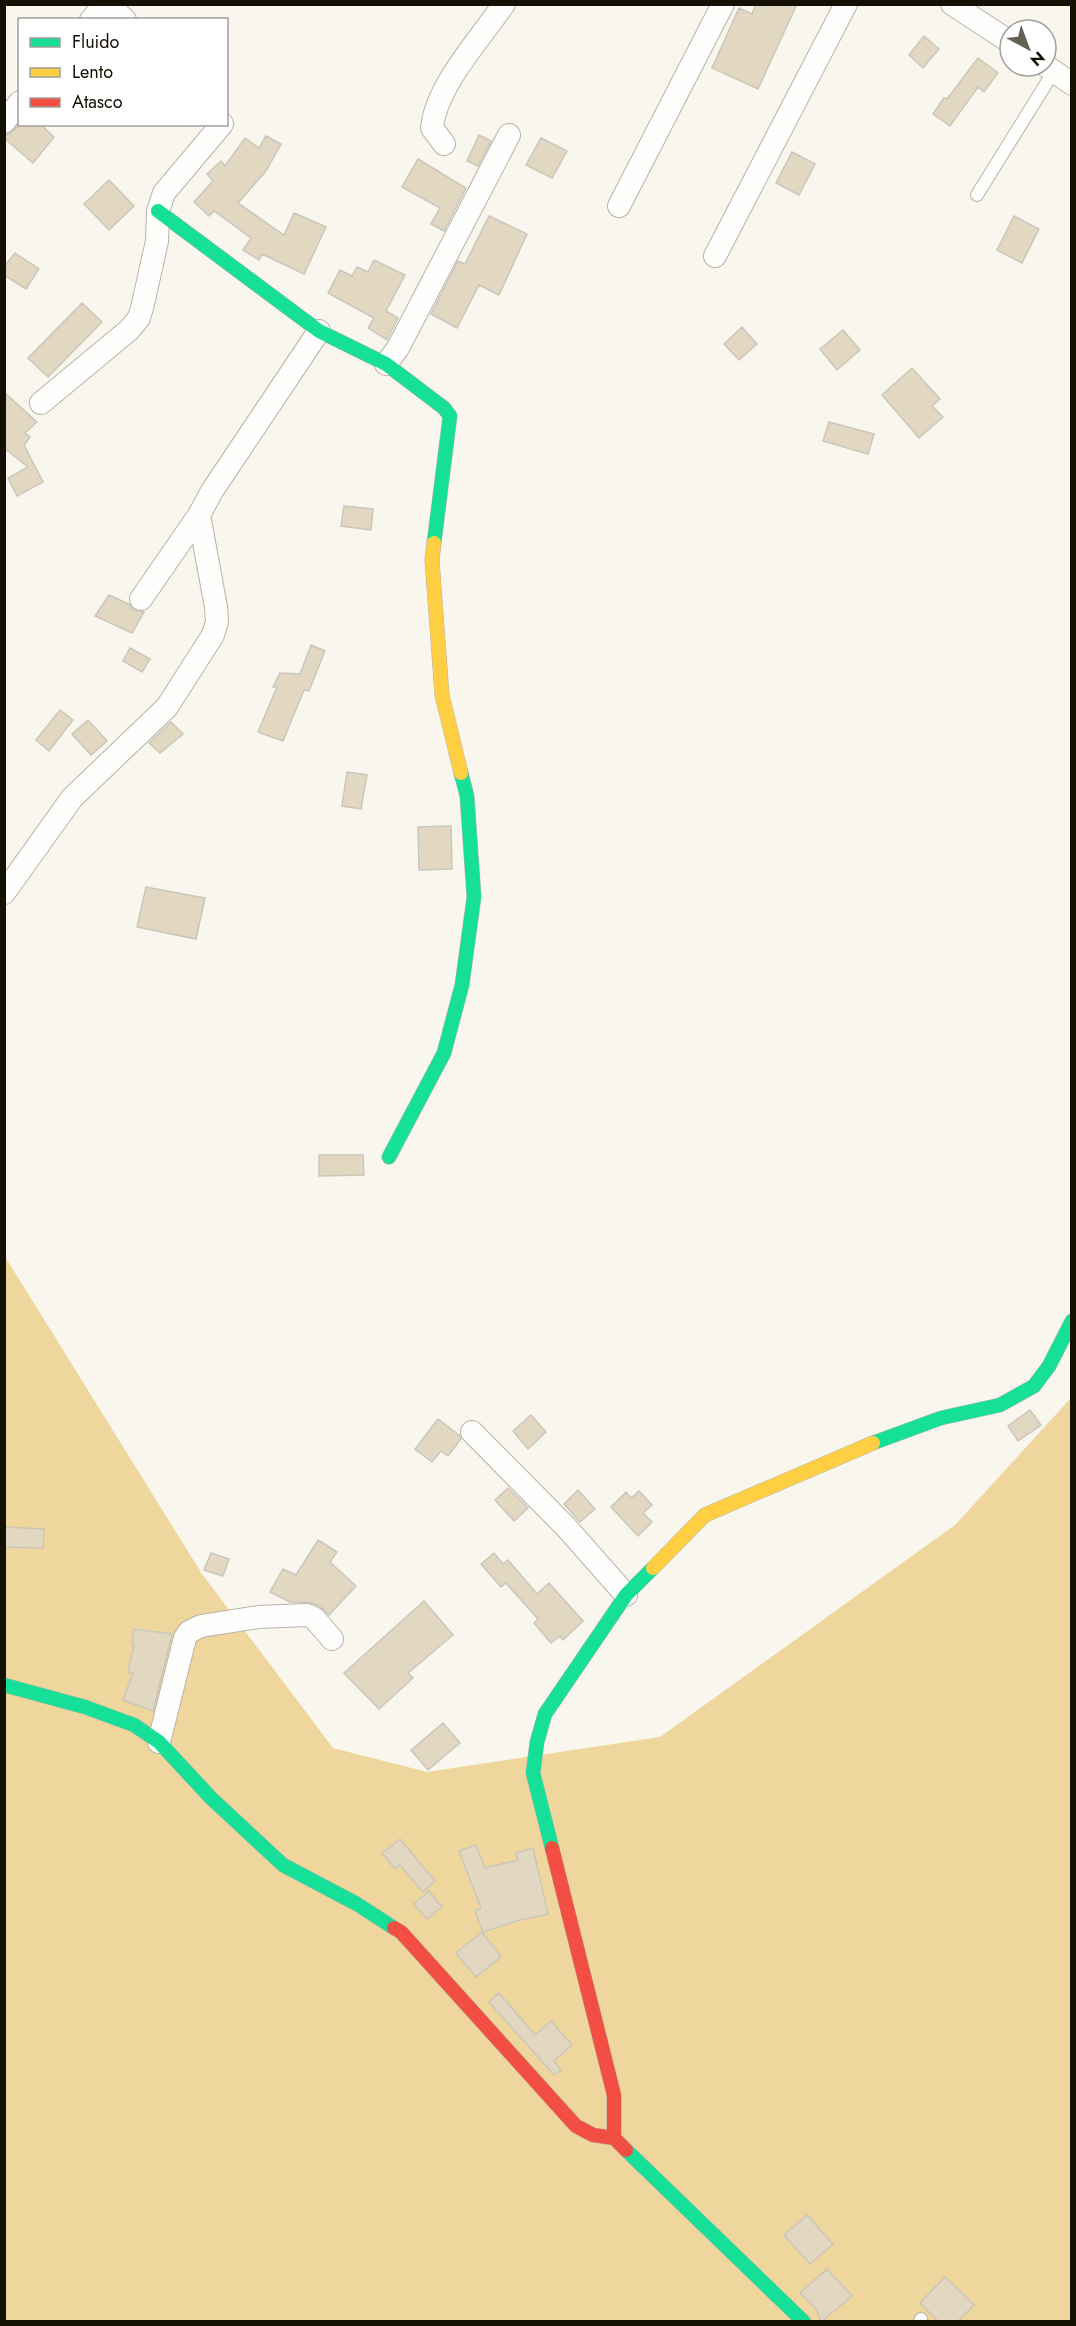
<svg xmlns="http://www.w3.org/2000/svg" width="1076" height="2326" viewBox="0 0 1076 2326" font-family="Jost,sans-serif">
<style>
.forest{fill:#eed69d}
.building{fill:#e2d8c2;stroke:#cac6bc;stroke-width:1.5}
.lines{fill:none;stroke-linecap:round;stroke-linejoin:round}
.lane-casing{stroke:#b8b3aa;stroke-width:14}
.street-casing{stroke:#b8b3aa;stroke-width:24}
.fast-casing{stroke:#b8b3aa;stroke-width:15}
.slow-casing{stroke:#b8b3aa;stroke-width:15}
.jam-casing{stroke:#b8b3aa;stroke-width:15}
.lane{stroke:#fefefc;stroke-width:12}
.street{stroke:#fefefc;stroke-width:22}
.fast{stroke:#16e098;stroke-width:14}
.slow{stroke:#ffcf43;stroke-width:14}
.jam{stroke:#f24e42;stroke-width:14}
</style>
<rect width="100%" height="100%" fill="#f9f6ee"/>
<path class="forest" d="M4,1255L202,1574L333,1748L427,1772L660,1737L955,1525L1071,1398V2321H5Z"/>
<path class="building" d="M756,4H797L758,89L712,68L739,8L752,14Z
M924,36L939,49L923,68L909,55Z
M978,58L998,73L984,92L978,87L950,126L933,114L944,98L947,99Z
M20,124H40L54,137L33,163L4,138V135L9,134Z
M479,135L491,141L478,166L467,161Z
M266,136L281,144L266,171L238,203L284,235L294,213L326,227L304,274L262,254L259,260L243,250L251,238L214,211L209,216L194,202L213,181L207,174L221,161L225,166L245,138L259,148Z
M541,138L567,151L552,178L526,165Z
M792,152L815,164L799,195L776,183Z
M418,159L466,188L444,231L431,224L440,208L402,187Z
M109,180L134,206L109,230L84,204Z
M489,216L527,234L499,295L479,285L457,328L431,314L458,261L465,264Z
M1014,216L1039,229L1022,263L997,250Z
M15,253L39,269L26,289L4,275V267Z
M374,260L405,275L386,311L398,318L387,340L368,328L374,318L328,293L340,270L352,276L357,267L368,272Z
M82,303L102,322L48,377L28,358Z
M742,327L757,344L739,360L724,344Z
M843,330L860,350L837,370L820,349Z
M912,368L940,399L932,406L943,417L919,438L882,395Z
M4,392L37,422L25,433L30,437L24,445L43,482L17,496L8,478L28,467L4,448Z
M829,422L874,434L868,454L823,441Z
M344,506L373,509L371,530L341,526Z
M109,595L129,604L134,610L144,612L132,633L95,616Z
M311,645L325,651L309,691L304,690L283,741L258,732L277,687H273L280,673L300,674Z
M130,648L150,659L142,672L123,661Z
M60,710L73,720L49,751L36,740Z
M88,720L107,741L91,755L72,734Z
M171,722L183,734L160,753L149,743Z
M347,772L367,775L361,809L342,806Z
M451,826L452,869L419,870L418,827Z
M146,887L205,898L196,939L137,927Z
M319,1155H363L364,1175L319,1176Z
M1030,1410L1041,1425L1018,1441L1008,1426Z
M531,1415L546,1432L528,1449L513,1431Z
M438,1419L459,1435L461,1439L448,1456L441,1451L432,1462L415,1449Z
M508,1488L528,1508L514,1521L495,1500Z
M578,1490L595,1509L580,1522L564,1504Z
M639,1491L652,1505L643,1513L652,1522L638,1536L611,1507L626,1492L631,1498Z
M4,1527L44,1529L43,1548L4,1547Z
M318,1540L337,1552L330,1562L356,1586L329,1615L320,1606L312,1603L290,1602L270,1592L283,1569L296,1575Z
M211,1553L229,1559L223,1576L204,1570Z
M494,1553L503,1564L508,1560L537,1594L549,1583L583,1621L563,1640L560,1636L551,1643L534,1623L538,1619L506,1583L501,1587L481,1564Z
M424,1601L453,1635L408,1673L413,1678L379,1709L344,1673Z
M134,1629L172,1634L153,1711L123,1700L133,1673L128,1672L134,1646L132,1645Z
M443,1723L460,1743L428,1770L411,1750Z
M400,1839L435,1881L423,1892L400,1865L395,1869L382,1853Z
M476,1845L485,1868L518,1860L516,1853L533,1848L548,1914L516,1921L483,1932L475,1911L481,1908L459,1851Z
M429,1891L442,1907L427,1919L414,1904Z
M482,1932L501,1957L476,1977L456,1953Z
M499,1993L535,2035L551,2021L572,2045L554,2061L561,2070L554,2075L489,2002Z
M807,2215L833,2244L810,2264L784,2235Z
M827,2269L852,2296L821,2322L817,2310L800,2293Z
M945,2277L974,2305L957,2322H939L920,2303Z"/>
<g class="lines">
<g class="lane-casing">
<path id="lane" d="M977,195L1054,71
M920,2322L921,2319"/>
</g>
<g class="street-casing">
<path id="street" d="M108,4L125,20
M952,4L1010,42
M91,20L105,4
M1046,66L1072,84
M4,122L20,102
M444,144L432,128C436,86 480,39 504,4
M619,206L723,4
M715,256L846,4
M386,364L398,348L509,135
M41,403L129,330L139,318L143,304L157,241L158,211L164,193L222,124
M141,599L199,515
M4,893L72,798L167,707L213,635L217,622L216,607L199,515L212,491L319,331
M472,1432L566,1527L626,1595
M159,1742L185,1638L189,1632L201,1626L259,1617L307,1615L314,1618L332,1639"/>
</g>
<g class="fast-casing">
<path id="fast" d="M158,211L319,331L386,364L444,408L450,416L434,543
M389,1157L444,1053L462,985L474,897L467,796L461,773
M873,1443L941,1418L1000,1405L1034,1386L1049,1366L1072,1321
M4,1685L85,1707L134,1725L159,1742L211,1798L283,1865L357,1904L394,1928
M552,1848L533,1773L537,1742L545,1714L626,1595L653,1568
M626,2150L804,2322"/>
</g>
<g class="slow-casing">
<path id="slow" d="M434,543L432,560L442,695L461,773
M653,1568L705,1515L873,1443"/>
</g>
<g class="jam-casing">
<path id="jam" d="M552,1848L614,2095V2138
M394,1928L401,1932L576,2126L593,2135L614,2138L626,2150"/>
</g>
<use href="#lane" class="lane"/>
<use href="#street" class="street"/>
<use href="#fast" class="fast"/>
<use href="#slow" class="slow"/>
<use href="#jam" class="jam"/>
</g>
<rect width="1076" height="2326" fill="none" stroke="#151004" stroke-width="12"/>
<rect x="18" y="18" width="210" height="108" fill="#ffffff" stroke="#a19f9b" stroke-width="1.5"/>
<rect x="30" y="38" width="30" height="9" fill="#16e098" stroke="#a19f9b" stroke-width="1.5"/>
<text x="72" y="48" font-size="18" fill="#151004">Fluido</text>
<rect x="30" y="68" width="30" height="9" fill="#ffcf43" stroke="#a19f9b" stroke-width="1.5"/>
<text x="72" y="78" font-size="18" fill="#151004">Lento</text>
<rect x="30" y="98" width="30" height="9" fill="#f24e42" stroke="#a19f9b" stroke-width="1.5"/>
<text x="72" y="108" font-size="18" fill="#151004">Atasco</text>
<g transform="translate(1028 48) rotate(139)"><circle r="28" fill="#ffffff" stroke="#a19f9b" stroke-width="1.5"/>
<path d="M0-4.5L10 22L0 15L-10 22Z" fill="#656056"/>
<text y="-9" font-size="16" font-weight="bold" text-anchor="middle" fill="#151004">N</text>
</g>
</svg>
